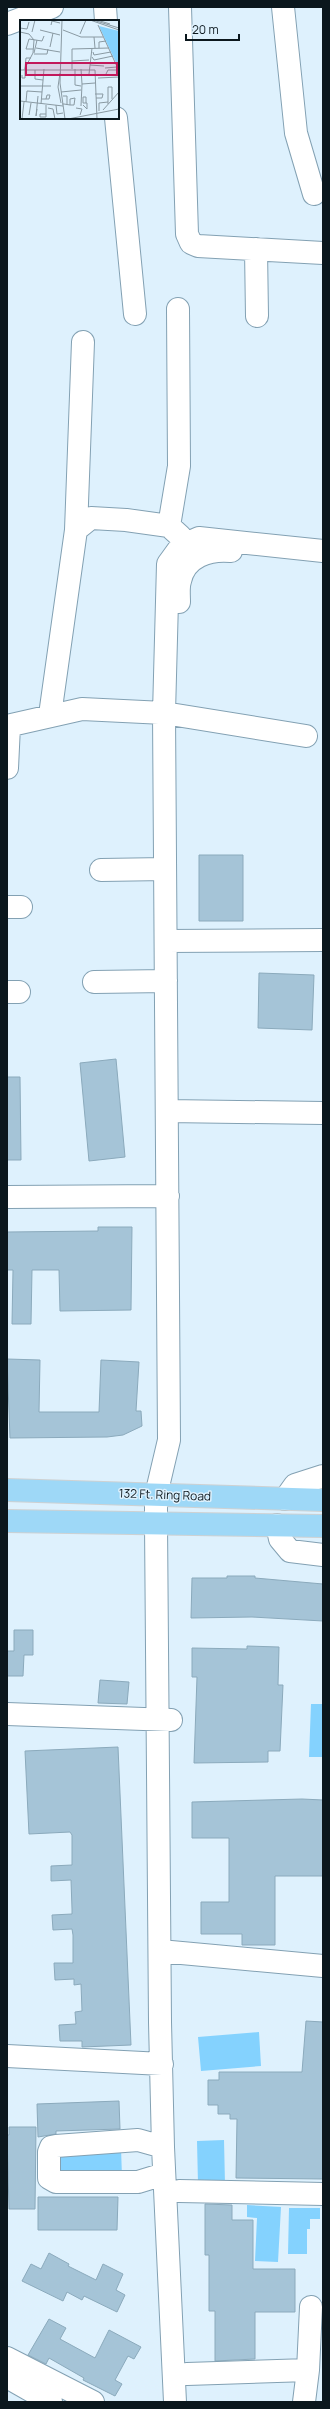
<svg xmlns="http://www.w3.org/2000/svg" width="330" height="2409" viewBox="0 0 330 2409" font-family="Manrope,sans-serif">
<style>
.green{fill:#84d2fe}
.building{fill:#a5c4d7;stroke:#8baabc}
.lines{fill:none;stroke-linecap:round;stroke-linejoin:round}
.minor-casing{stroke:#83a1b3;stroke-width:24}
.major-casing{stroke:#ced1d2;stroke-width:24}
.minor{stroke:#fff;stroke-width:22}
.major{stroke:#9ed8f7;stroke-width:22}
.labels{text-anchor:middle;stroke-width:3;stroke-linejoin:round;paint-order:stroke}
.street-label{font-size:12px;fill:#0b171d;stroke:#def1fd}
.inset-road{fill:none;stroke:#8a9aa3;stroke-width:1}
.view{fill:#c2185b;fill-opacity:0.15;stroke:#c2185b;stroke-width:2}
.inset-edge{fill:none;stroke:#0b171d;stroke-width:2}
</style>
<rect width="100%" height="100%" fill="#def1fd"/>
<path class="green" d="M311,1704H323V1757H309Z
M259,2032L261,2066L201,2071L198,2037Z
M224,2140L225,2184H198L197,2141Z
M121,2148L122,2177L52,2179L51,2151Z
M247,2205L281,2207L278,2262L255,2261L257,2218L247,2217Z
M289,2208H320V2219H310V2229H307V2254H288Z"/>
<path class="building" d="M199,855H243V921H199Z
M259,973L314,975L312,1030L258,1028Z
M116,1059L125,1157L89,1161L80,1063Z
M7,1077H20L21,1160H7Z
M98,1227H132L131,1310L60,1311L59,1270H32L31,1324H12L13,1270H7V1232L98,1231Z
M7,1359L40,1360L39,1412H99L101,1360L139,1362L136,1411H141L142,1426L123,1435L107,1437L10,1438Z
M227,1576H255V1578L323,1584V1621L252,1617L191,1618L192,1578H227Z
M14,1630H33V1655H24L23,1676H7V1651H14Z
M247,1646L279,1647L278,1685H283L280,1751H268V1762L194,1763L197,1677H192V1648L247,1649Z
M100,1680L129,1682L127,1704L98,1703Z
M118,1747L131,2045L82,2047V2041H60L59,2025L76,2024L75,2012L82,2011L81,1984L74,1985V1979L55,1980L54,1963H73V1935L72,1929L53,1930L52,1915L72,1914V1909L71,1880L51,1881V1866L72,1865V1835L70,1832L29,1834L25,1751Z
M302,1799L323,1800V1876H275V1945H242V1934H201V1902H229V1838H192V1802Z
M306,2021L323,2022V2179L236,2178L237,2119H230V2114H218V2105H208V2080H219V2072H302Z
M119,2101L120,2129L56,2131V2134L38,2137L37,2104Z
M9,2127H36L35,2209H9L7,2135H9Z
M38,2197H118L117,2230H38Z
M205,2204L232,2205V2220H253V2269H295V2312H255V2359L215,2361V2311H209V2255H205Z
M49,2253L69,2264L68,2266L96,2280L103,2264L123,2274L116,2290L125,2295L117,2312L84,2296L82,2300L67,2292L63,2301L22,2281L31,2264L41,2269Z
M49,2319L66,2328L60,2339L95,2358L109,2330L141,2347L134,2359L128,2356L115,2380L122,2384L115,2396L83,2380L84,2378L49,2358L46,2364L28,2355Z"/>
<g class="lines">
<g class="minor-casing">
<path id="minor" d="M105,7L106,21
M180,7L187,234L191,243L198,246L323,253
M283,7L296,133L314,194
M7,24L52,7
M116,118L135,314
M256,249L257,316
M169,526L179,466L178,309
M76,530L91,518L126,520L169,526L180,536
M179,602C179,596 178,587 180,581C185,556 210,549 231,551
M50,715L76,530L83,342
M7,726L82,709L164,713L306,736
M7,768L9,726
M101,870L165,869
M7,907H21
M166,941L323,940
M94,982L166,981
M7,992H19
M167,1111L323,1113
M7,1197L168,1196
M285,1499L295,1485L323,1476
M277,1525L280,1539L290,1551L323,1555
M7,1714L171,1720
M160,1951L323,1966
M7,2056L162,2064
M163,2147L138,2140L56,2146L51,2147L49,2152V2178L56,2182H138L164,2174
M179,2191L323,2194
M7,2358L93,2402
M187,2374L308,2370L311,2307
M7,2377L51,2402
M175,2402L163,2147L160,2022L156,1523V1495L169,1440L164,713L168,564L181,546L199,538L323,551
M304,2402L308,2370"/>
</g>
<g class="major-casing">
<path id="major" d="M7,1490L323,1500
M7,1521L323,1526"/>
</g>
<use href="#minor" class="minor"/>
<use href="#major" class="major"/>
</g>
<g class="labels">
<g class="street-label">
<text transform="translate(165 1495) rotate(2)" y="4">132 Ft. Ring Road</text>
</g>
</g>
<g transform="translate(20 20)">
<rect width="99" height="99" fill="#def1fd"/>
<path d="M79,6L99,11L98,47Z" fill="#84d2fe"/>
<path class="inset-road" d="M42,0L40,63L45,99M70,0L99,10M73,0L99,8M77,0L90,4M31,5L32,1L40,3M78,5L99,51M0,8L7,9L9,2M20,10L40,15M43,10L61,17H74M0,12L9,14L14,20L13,33L4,50M12,12L15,0M60,14L66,0M30,27L33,13M16,28L40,32M75,28L74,17H83M79,28V22L86,21M13,29H6L9,19L22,21L24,16M73,32L74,35L91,32M14,33L17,20M14,34H27L28,29M72,37L74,40L93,36M52,41L69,40M70,45L84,46M5,48L6,38H11M85,48L97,47M52,49V29L89,28M55,49V65L61,66M61,49L62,64M0,50H75L77,99M15,50V59L23,60M40,53L38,67L41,83M69,54L72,28M2,55V58H5V50M85,56L88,50H99M78,58L99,57M0,66H31M41,72L61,70M75,74H83L82,78H76M43,76H47V85M22,79H26L27,75H30L29,79H26M0,81L43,86M6,82L7,71L22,72M21,84L24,49M42,84H44L50,85H54L55,78L50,79V85M88,84V67H92V79M36,85L37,94L43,93M63,85L67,89V83H63V77H66V83M61,86L62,64L75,63M28,88L33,89L35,99M56,88L62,89L60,95M17,89L16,96L18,76M83,90L99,72M79,91V83L88,82M26,94H20V97H26V85M9,95L11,83M2,99L4,82M48,99L99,89"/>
<path class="view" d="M6,43H97V55H6Z"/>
<rect width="99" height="99" class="inset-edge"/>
</g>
<rect width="330" height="2409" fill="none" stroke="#0b171d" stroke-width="16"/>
<path d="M186 34v6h53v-6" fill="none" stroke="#0b171d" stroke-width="2"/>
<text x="192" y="34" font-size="12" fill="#0b171d" stroke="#def1fd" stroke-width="3" paint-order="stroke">20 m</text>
</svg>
